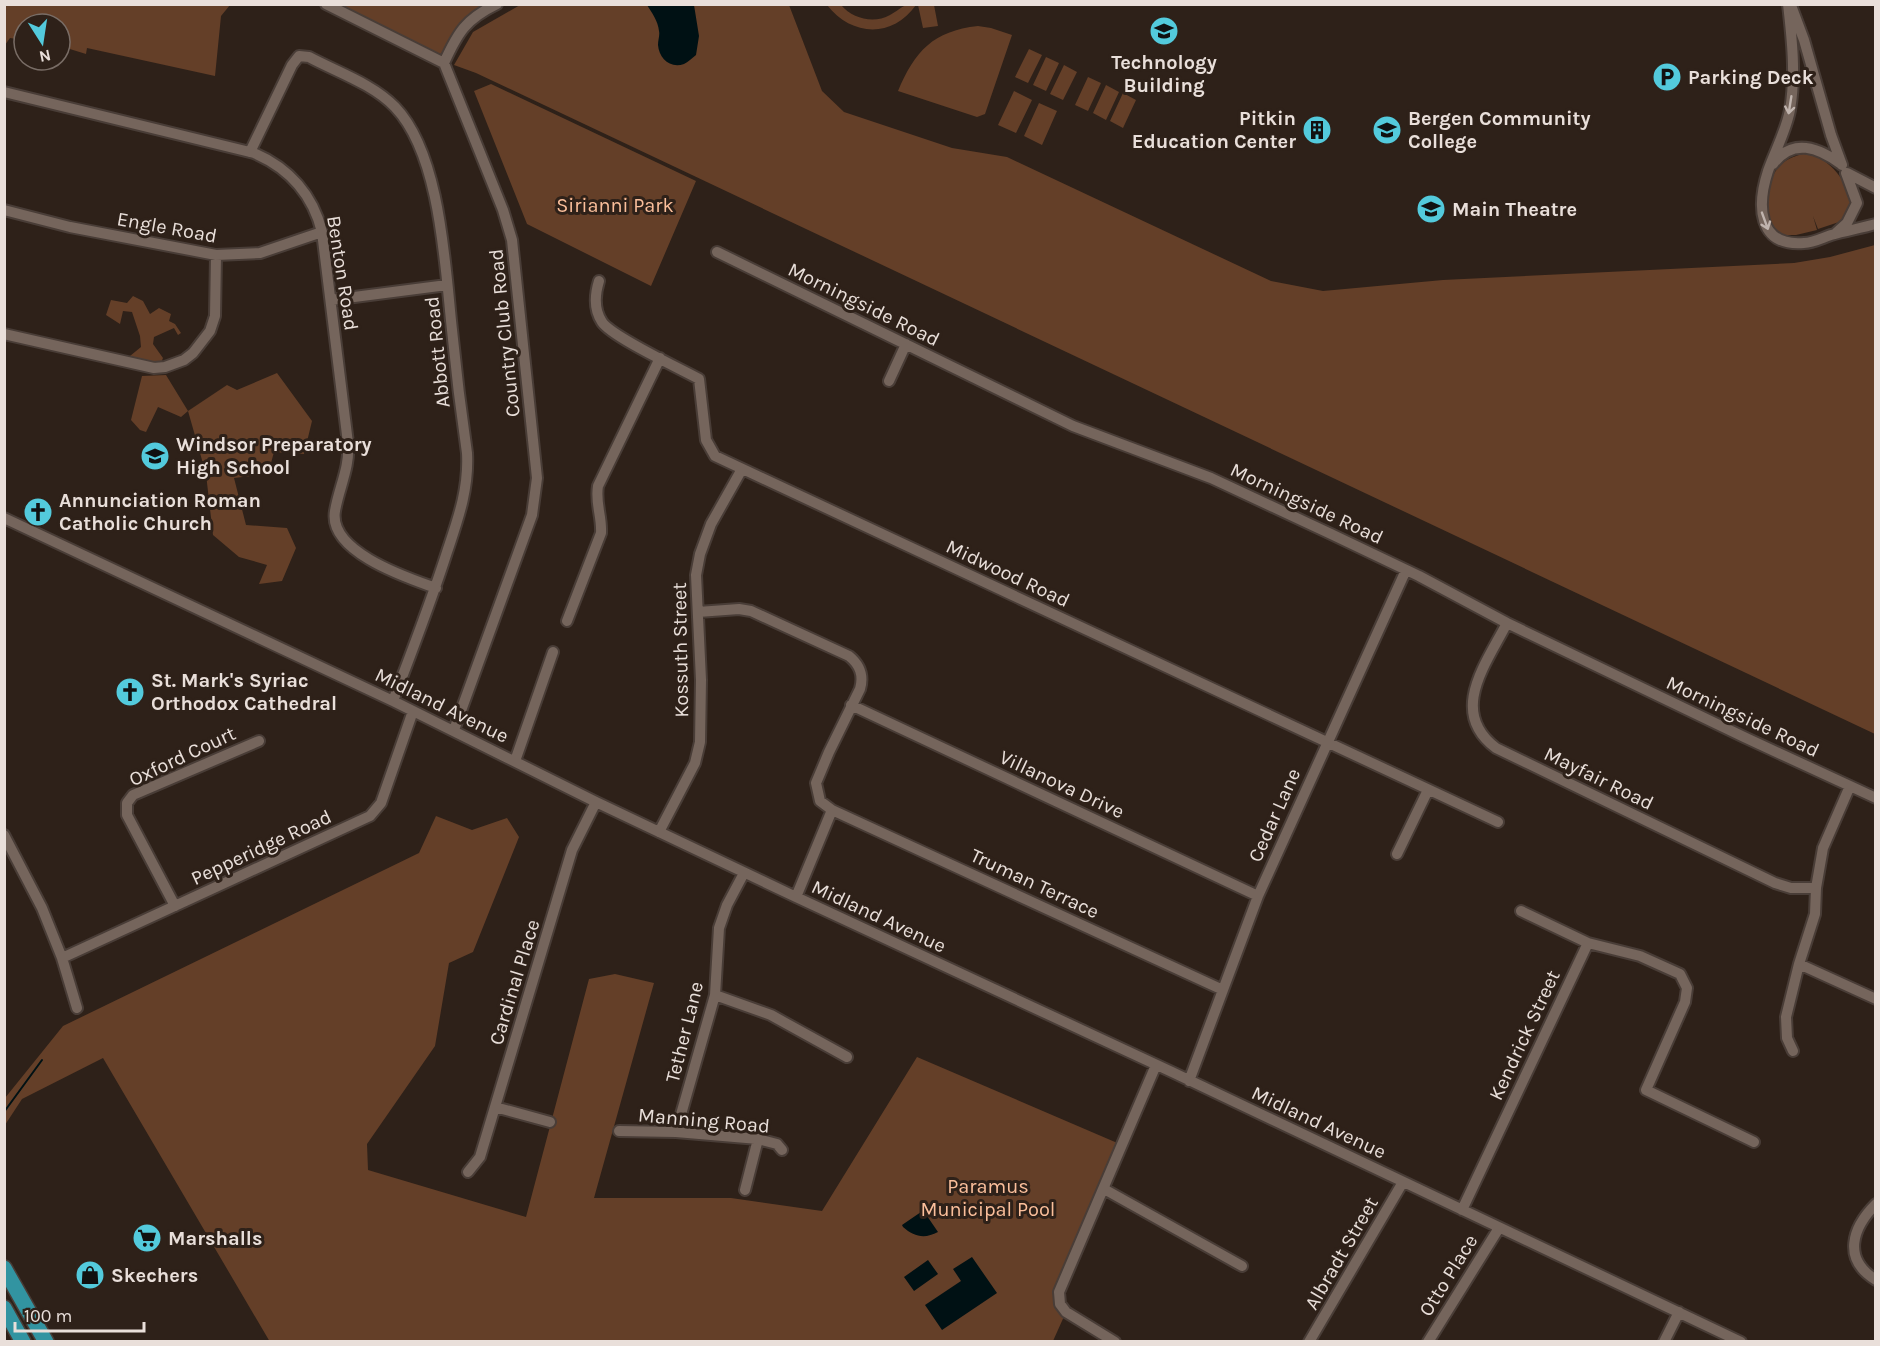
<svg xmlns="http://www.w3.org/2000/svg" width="1880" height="1346" viewBox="0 0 1880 1346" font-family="Karla,sans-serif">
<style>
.green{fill:#643f28}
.water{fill:#001114}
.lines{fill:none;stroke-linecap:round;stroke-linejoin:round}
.stream{stroke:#001114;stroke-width:2}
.minor-casing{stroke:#493d37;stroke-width:14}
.highway-casing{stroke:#493d37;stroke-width:18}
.minor{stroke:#75655c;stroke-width:10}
.highway{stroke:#3294a1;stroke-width:15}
.oneway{stroke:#c0b4ae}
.labels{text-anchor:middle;stroke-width:6;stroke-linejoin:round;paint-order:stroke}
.poi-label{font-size:20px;font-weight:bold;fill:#e9dfda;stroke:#2e2119;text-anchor:start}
.park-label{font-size:20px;fill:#fbbf9b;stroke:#2e2119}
.street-label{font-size:20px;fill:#e9dfda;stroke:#2e2119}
</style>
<rect width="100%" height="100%" fill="#2e2119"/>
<path class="green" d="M5,4H230V5L221,16L215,76L87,48L86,54L60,46V24H24V40L10,38L5,45Z
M328,5H497L480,13L444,63Z
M520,5H789L822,91L844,112L952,148L1007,157L1271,281L1323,291L1443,280L1794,263L1830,257L1875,245V734L476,73L454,65L473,32Z
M827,5H841C853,19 874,24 890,15C902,9 901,4 916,5C892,39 851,36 827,5Z
M918,5H934L938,26L923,28Z
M978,26L991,28L1012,35L985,114L977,117L898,91C915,51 933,31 978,26Z
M1029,49L1042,55L1028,83L1015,77Z
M1046,57L1059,63L1046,91L1033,85Z
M1064,65L1077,72L1063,100L1050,94Z
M1088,77L1101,83L1088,111L1075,105Z
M491,84L696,181L651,286L527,224L474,91Z
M1106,85L1119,92L1106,120L1093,113Z
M1014,91L1032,100L1016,133L998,125Z
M1123,93L1136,100L1123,128L1110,121Z
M1039,103L1057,111L1042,145L1024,136Z
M1803,154C1830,156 1842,178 1854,200L1842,221L1818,229L1813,216L1817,230L1796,235H1785L1784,237C1780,234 1776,232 1773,228C1763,212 1766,182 1778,168C1784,160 1794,156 1803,154Z
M133,296L143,301L150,314L159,308L171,314L169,321L175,324L181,333L178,335L174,328L154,337L153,344L163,358L160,365L143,361L130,356L141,347L140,336L132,312L123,311L120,324L106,315L111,300L127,303Z
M277,373L312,421L304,454L274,452L268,474L234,478L246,525L287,528L296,548L282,581L259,584L267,565L239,557L213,535L206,474L188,411L181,417L158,407L146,432L140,430L131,420L142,376L166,375L188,411L227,385L237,390Z
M436,816L472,830L507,818L519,837L473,952L449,963L435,1046L367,1144L368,1170L526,1217L589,979L615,974L654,983L594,1198H731L822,1211L917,1057L1122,1145L1059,1292L1066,1312L1053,1341L270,1342L103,1058L22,1099L5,1125V1098L63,1026L419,853Z"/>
<path class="water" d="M647,5H694L699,36L696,55C692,58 688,62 684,64C670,69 659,58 658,45C658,40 660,35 659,31C658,21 652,13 647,5Z
M921,1212L925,1213L938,1232C925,1239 914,1237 903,1227L902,1225Z
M972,1257L997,1293L942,1330L925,1305L961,1281L953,1269Z
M928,1260L938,1274L914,1291L904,1277Z"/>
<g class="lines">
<path class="stream" d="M4,1112L42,1060"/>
<g class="minor-casing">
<path id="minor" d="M326,4L444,63L503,210L512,240L537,478L532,515L454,730
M1788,4C1792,39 1796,75 1790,110C1786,131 1775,151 1768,171C1757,205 1757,247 1804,243C1813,243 1822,238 1831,235C1846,231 1861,228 1876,224
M1792,8L1804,40L1831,135L1842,165
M444,63C458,32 466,19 497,4
M4,92L254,153C289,168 313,195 322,232L348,443C350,468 339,487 335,511C328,552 408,578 436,588
M250,152L292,65L299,56L309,57C337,72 373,84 395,107C441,155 445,267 452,330C456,371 461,412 467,453C469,489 458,519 447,552C431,602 412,651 393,701
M1773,164C1793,137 1819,148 1841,164
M1847,173L1876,188
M4,210L70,227L216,255L260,253L322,232
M1836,233L1847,223L1857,203L1846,173
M717,252L1073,426L1211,478L1331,534L1419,576L1507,623L1744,737L1876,798
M599,281C595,294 594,310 602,322C612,337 679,368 699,379L706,440L715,456L1498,822
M331,300L447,285
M4,334L154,368L165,367L184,360L193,353L210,331L215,316L216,255
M889,381L906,344
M4,518L393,701L596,802L796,897L1172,1072L1741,1342
M698,612L739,609L751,611L849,656C860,665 864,675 860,689L829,752L816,783L820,801L832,810L796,897
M567,621L601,533C602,516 595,503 598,486L660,358
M1507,623C1486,664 1448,712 1496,748L1775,883L1791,888H1816
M851,705L1258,896
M515,761L553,652
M832,810L1223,990
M659,832L695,763L700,742L701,680L696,575L700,554L711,524L742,469
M4,835L42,908L62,958L77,1008
M1397,854L1428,790
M175,906L127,815V803L133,795L259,741
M1521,911L1588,943L1640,956L1680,974L1687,988L1685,1002L1646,1090L1754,1142
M62,958L370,816L381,803L413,711
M1799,964L1876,999
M715,995L771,1015L847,1057
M1793,1051L1787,1038L1786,1017L1799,964L1815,914L1816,888L1823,848L1850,786
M1189,1081L1258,896L1406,570
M495,1107L550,1122
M619,1131L676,1132L758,1139L777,1144L782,1150
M676,1132L715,995L719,928L727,905L744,873
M468,1172L480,1157L572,850L596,802
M1104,1189L1242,1266
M745,1190L758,1139
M1876,1204C1852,1228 1842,1259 1876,1280
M1462,1210L1588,943
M1115,1342L1066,1312L1060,1304L1059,1292L1156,1065
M1309,1342L1403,1182
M1428,1342L1499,1228
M1664,1342L1679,1312"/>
</g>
<g class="highway-casing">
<path id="highway" d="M4,1268L46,1342
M4,1308L23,1342"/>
</g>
<use href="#minor" class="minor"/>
<use href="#highway" class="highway"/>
</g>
<defs><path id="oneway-shaft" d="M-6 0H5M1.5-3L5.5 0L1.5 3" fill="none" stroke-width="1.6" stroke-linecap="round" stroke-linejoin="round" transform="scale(1.5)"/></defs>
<g class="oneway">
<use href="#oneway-shaft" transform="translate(1790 105) rotate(99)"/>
<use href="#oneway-shaft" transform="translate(1765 221) rotate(70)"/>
</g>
<defs>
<g id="university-disc" transform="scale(1.5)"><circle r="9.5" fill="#53cadc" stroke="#2e2119"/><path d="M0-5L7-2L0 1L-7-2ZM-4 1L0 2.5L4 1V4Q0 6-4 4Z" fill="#111"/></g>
<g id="parking-disc" transform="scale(1.5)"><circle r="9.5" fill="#53cadc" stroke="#2e2119"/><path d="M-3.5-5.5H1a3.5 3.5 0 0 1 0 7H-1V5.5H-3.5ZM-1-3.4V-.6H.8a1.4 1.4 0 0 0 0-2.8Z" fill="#111"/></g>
<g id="building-disc" transform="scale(1.5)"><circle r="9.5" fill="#53cadc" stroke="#2e2119"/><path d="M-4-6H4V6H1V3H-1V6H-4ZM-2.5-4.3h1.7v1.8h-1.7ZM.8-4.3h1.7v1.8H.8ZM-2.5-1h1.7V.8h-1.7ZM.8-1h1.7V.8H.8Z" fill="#111"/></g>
<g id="school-disc" transform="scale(1.5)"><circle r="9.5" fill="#53cadc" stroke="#2e2119"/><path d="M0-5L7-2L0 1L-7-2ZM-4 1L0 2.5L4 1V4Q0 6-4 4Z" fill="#111"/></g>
<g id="church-disc" transform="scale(1.5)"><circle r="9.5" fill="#53cadc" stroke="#2e2119"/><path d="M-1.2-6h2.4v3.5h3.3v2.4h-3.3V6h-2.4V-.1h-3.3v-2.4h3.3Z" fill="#111"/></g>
<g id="supermarket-disc" transform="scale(1.5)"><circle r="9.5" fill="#53cadc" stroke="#2e2119"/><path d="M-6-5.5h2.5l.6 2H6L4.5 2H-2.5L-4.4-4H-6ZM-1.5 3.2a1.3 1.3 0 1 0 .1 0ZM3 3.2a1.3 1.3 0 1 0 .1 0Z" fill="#111"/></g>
<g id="shop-disc" transform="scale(1.5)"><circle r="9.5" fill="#53cadc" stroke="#2e2119"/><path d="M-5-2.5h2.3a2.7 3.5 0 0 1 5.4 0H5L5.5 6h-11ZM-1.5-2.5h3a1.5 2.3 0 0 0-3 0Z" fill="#111"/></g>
</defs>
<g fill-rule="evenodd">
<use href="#university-disc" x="1164" y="31"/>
<use href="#parking-disc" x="1667" y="77"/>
<use href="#building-disc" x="1317" y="130"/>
<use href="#university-disc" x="1387" y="130"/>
<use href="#university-disc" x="1431" y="209"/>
<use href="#school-disc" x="155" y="456"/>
<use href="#church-disc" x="38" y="512"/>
<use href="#church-disc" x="130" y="692"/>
<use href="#supermarket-disc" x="147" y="1238"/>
<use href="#shop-disc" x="90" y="1275"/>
</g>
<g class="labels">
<g class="poi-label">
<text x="1164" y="69" text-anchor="middle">Technology<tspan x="1164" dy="23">Building</tspan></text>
<text x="1688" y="84">Parking Deck</text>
<text x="1296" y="125" text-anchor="end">Pitkin<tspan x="1296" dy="23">Education Center</tspan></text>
<text x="1408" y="125">Bergen Community<tspan x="1408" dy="23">College</tspan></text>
<text x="1452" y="216">Main Theatre</text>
<text x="176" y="451">Windsor Preparatory<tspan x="176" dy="23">High School</tspan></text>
<text x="59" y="507">Annunciation Roman<tspan x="59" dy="23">Catholic Church</tspan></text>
<text x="151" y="687">St. Mark's Syriac<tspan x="151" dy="23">Orthodox Cathedral</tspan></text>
<text x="168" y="1245">Marshalls</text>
<text x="111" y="1282">Skechers</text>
</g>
<g class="park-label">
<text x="615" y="212">Sirianni Park</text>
<text x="988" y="1193">Paramus<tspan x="988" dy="23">Municipal Pool</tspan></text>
</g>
<g class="street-label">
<text transform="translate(167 227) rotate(10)" y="7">Engle Road</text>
<text transform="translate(343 273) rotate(81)" y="7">Benton Road</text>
<text transform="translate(864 304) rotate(26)" y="7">Morningside Road</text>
<text transform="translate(504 333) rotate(-96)" y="7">Country Club Road</text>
<text transform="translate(437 352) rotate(-96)" y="7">Abbott Road</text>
<text transform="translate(1307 503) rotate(25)" y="7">Morningside Road</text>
<text transform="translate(1008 573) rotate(25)" y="7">Midwood Road</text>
<text transform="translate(680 650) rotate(-91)" y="7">Kossuth Street</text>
<text transform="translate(442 705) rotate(26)" y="7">Midland Avenue</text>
<text transform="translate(1743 716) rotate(25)" y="7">Morningside Road</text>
<text transform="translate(182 756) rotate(-25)" y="7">Oxford Court</text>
<text transform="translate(1599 778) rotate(26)" y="7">Mayfair Road</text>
<text transform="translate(1062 784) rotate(25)" y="7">Villanova Drive</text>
<text transform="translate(1274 815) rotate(-66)" y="7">Cedar Lane</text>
<text transform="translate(261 847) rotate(-25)" y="7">Pepperidge Road</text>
<text transform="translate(1035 883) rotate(25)" y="7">Truman Terrace</text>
<text transform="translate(879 916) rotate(25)" y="7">Midland Avenue</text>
<text transform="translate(514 982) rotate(-73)" y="7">Cardinal Place</text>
<text transform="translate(684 1032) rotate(-76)" y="7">Tether Lane</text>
<text transform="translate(1524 1035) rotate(-65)" y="7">Kendrick Street</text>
<text transform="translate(704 1120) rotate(5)" y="7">Manning Road</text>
<text transform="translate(1319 1122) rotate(25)" y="7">Midland Avenue</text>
<text transform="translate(1341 1253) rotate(-60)" y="7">Albradt Street</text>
<text transform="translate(1448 1275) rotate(-58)" y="7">Otto Place</text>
</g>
</g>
<rect width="1880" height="1346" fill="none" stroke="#e9dfda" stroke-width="12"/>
<g transform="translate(42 42) rotate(168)"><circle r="28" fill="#2e2119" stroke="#796d66" stroke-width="1.5"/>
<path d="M0-4.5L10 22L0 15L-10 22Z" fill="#53cadc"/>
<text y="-9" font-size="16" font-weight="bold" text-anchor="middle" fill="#e9dfda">N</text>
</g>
<path d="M15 1322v9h129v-9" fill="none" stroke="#e9dfda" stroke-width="3"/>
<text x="24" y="1322" font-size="18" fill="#e9dfda" stroke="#2e2119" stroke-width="4.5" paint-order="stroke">100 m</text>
</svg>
